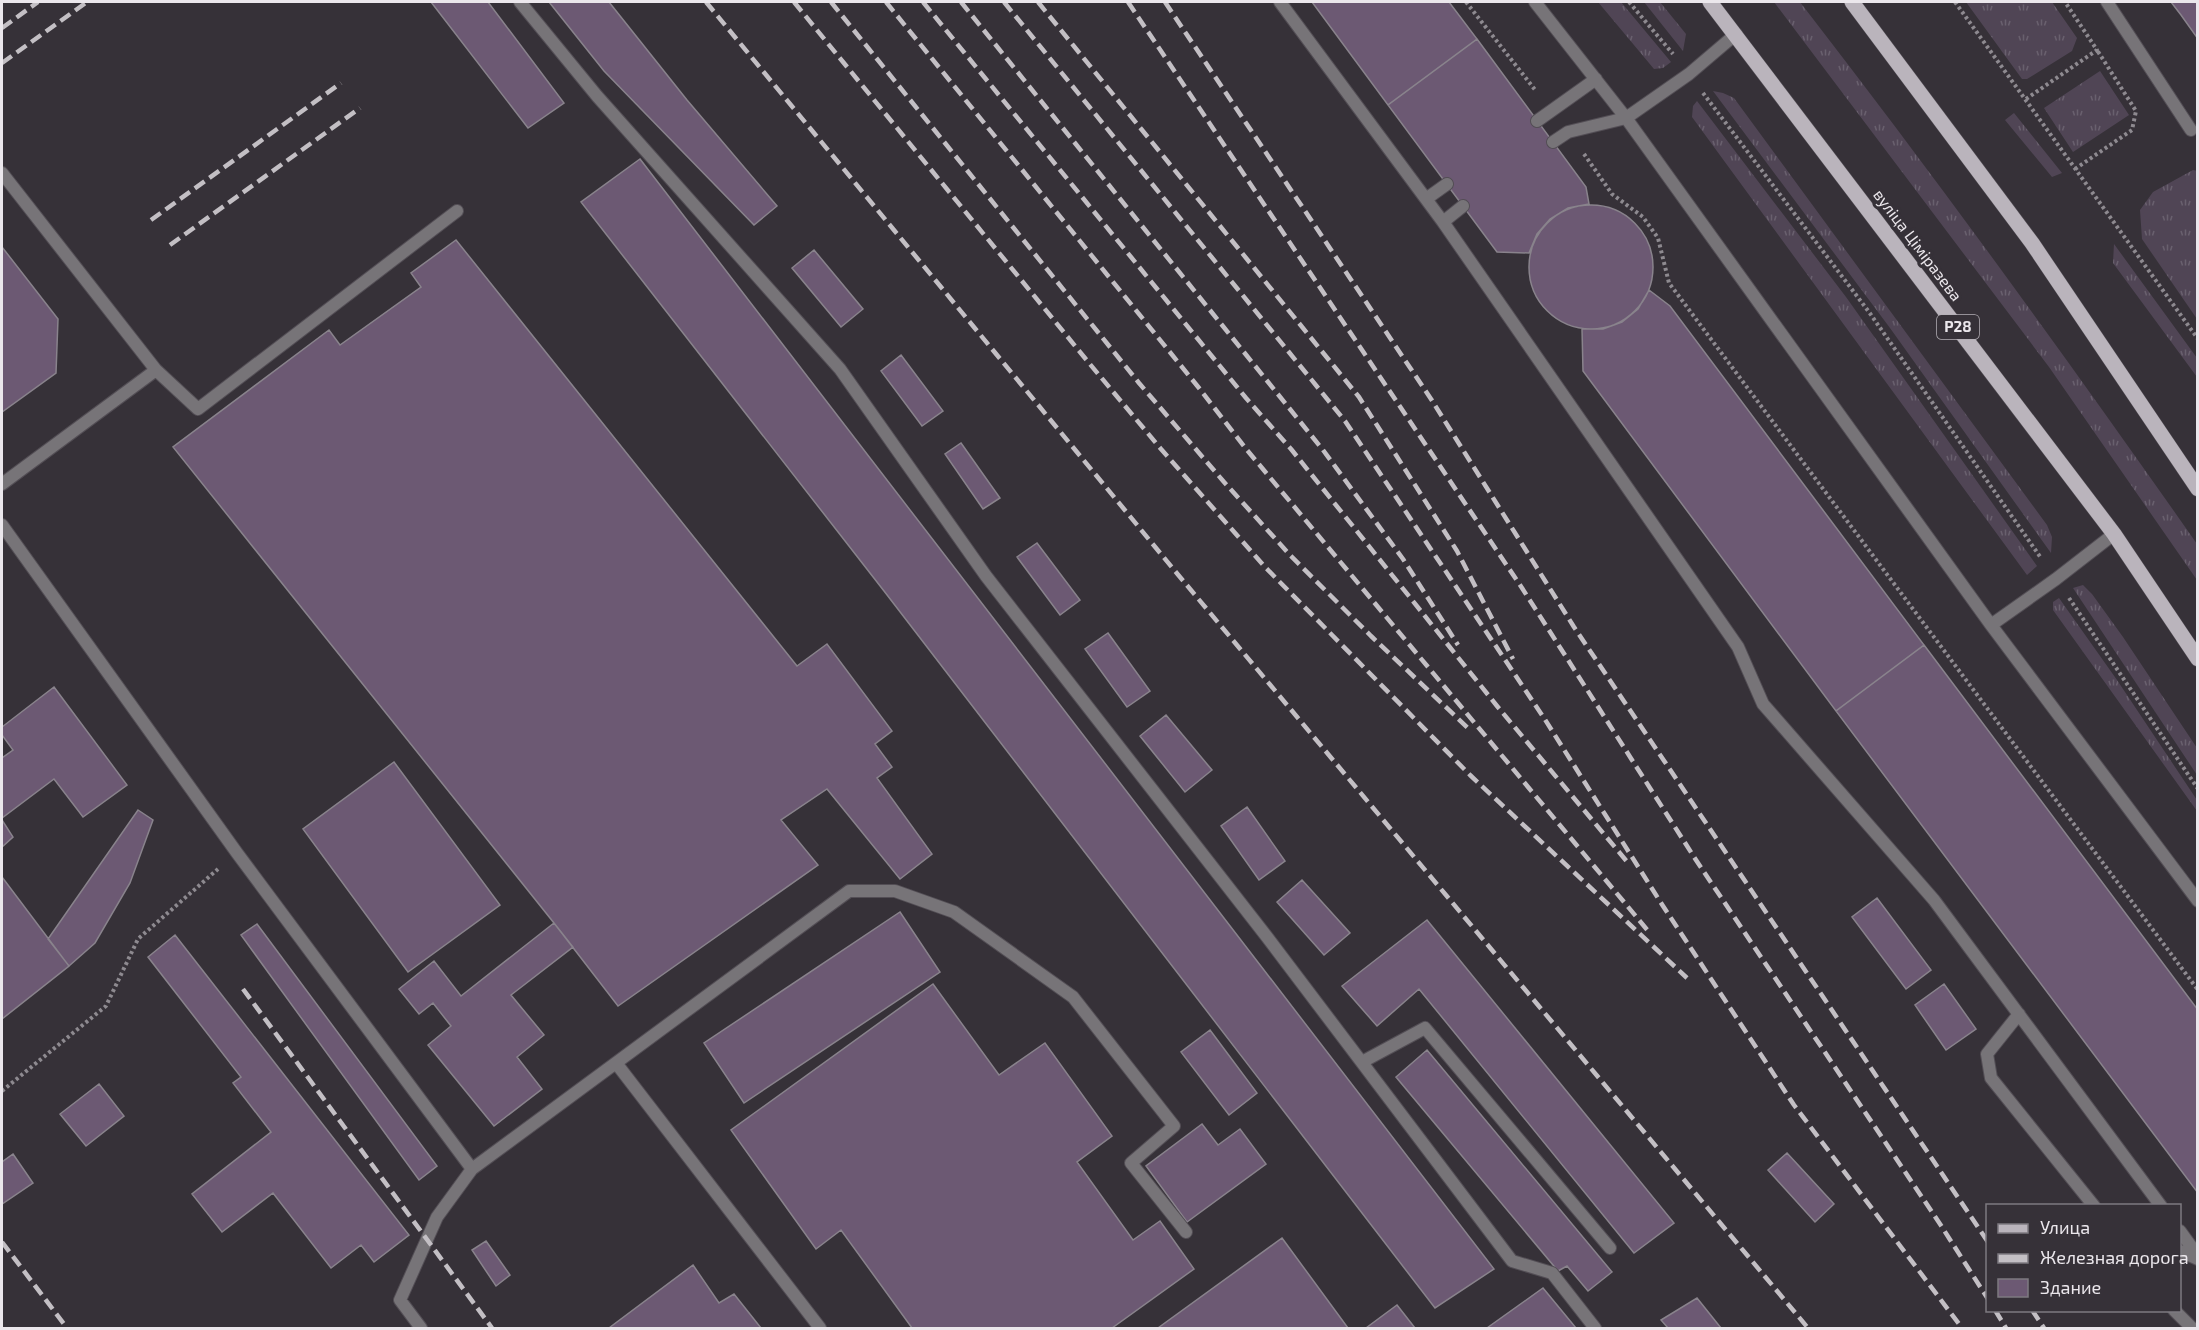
<svg xmlns="http://www.w3.org/2000/svg" width="2199" height="1330" viewBox="0 0 2199 1330" font-family="'Exo 2',sans-serif">
<style>
.grass{fill:url(#grass-tufts)}
.building{fill:#6c5973;stroke:#89838c;stroke-width:1.5}
.lines{fill:none;stroke-linecap:round;stroke-linejoin:round}
.service-casing{stroke:#534e55;stroke-width:14}
.primary-casing{stroke:#534e55;stroke-width:16}
.path{stroke:#8e8a90;stroke-width:4;stroke-dasharray:3 3;stroke-linecap:butt}
.service{stroke:#777478;stroke-width:12}
.primary{stroke:#bab4bc;stroke-width:15}
.rail{stroke:#c3bfc4;stroke-width:4.5;stroke-dasharray:12 6;stroke-linecap:butt}
.labels{text-anchor:middle;stroke-width:6;stroke-linejoin:round;paint-order:stroke}
.shield{fill:#363138;stroke:#b5b0b6;stroke-width:1.5}
.shield-label{font-size:15px;font-weight:bold;fill:#ebe7ec}
.street-label{font-size:16px;fill:#ebe7ec;stroke:#363138}
</style>
<defs>
<pattern id="grass-tufts" width="24" height="20" patternUnits="userSpaceOnUse" patternTransform="scale(1.5)"><rect width="24" height="20" fill="#504555"/><path d="M3 7l-1-3M5 7V3M7 7l1-3M15 17l-1-3M17 17v-4M19 17l1-3" fill="none" stroke="#69606e"/></pattern>
</defs>
<rect width="100%" height="100%" fill="#363138"/>
<path class="grass" d="M1598,2H1621L1671,62L1663,68L1654,69Z
M1644,2H1660L1686,34L1683,51Z
M1774,2H1800C1937,179 2069,361 2197,544V580L2049,367Z
M1966,2H2052L2077,38L2072,51L2027,79H2022Z
M2100,71L2129,115L2073,152L2044,108Z
M1713,91L1723,93L1734,98L2047,525L2052,537L2051,553L1890,328Z
M1697,101L1846,297L2037,566L2027,575L1692,117L1693,106Z
M2014,113L2062,173L2052,177L2005,120Z
M2193,170L2198,171L2197,319L2142,239L2140,210L2153,192Z
M2114,244L2197,358V377L2113,263Z
M2083,585L2092,594L2123,637L2197,748V775L2073,588Z
M2059,598L2117,680L2197,800V811L2053,610V602Z"/>
<path class="building" d="M431,2H488L564,103L528,128Z
M549,2H609L687,100L777,206L754,225L604,71Z
M1312,2H1449L1477,39L1388,105Z
M2171,2H2198V39L2181,15Z
M1477,39L1586,187L1589,204L1568,208L1550,219L1537,234L1529,253L1497,252L1388,105Z
M640,159L1494,1269L1435,1308L884,591L581,202Z
M1529 267a62 62 0 1 1 124 0a62 62 0 1 1-124 0Z
M456,240L797,666L827,644L892,731L875,744L892,767L877,778L932,854L900,879L827,789L781,820L818,865L618,1006L554,923L173,447L329,330L340,345L421,287L411,273Z
M2,247L58,319L56,373L2,412Z
M814,250L863,309L841,327L792,268Z
M1649,290L1670,306L1924,645L1836,711L1583,371L1582,329H1603L1622,322L1638,309Z
M901,355L943,411L922,426L881,371Z
M961,443L1000,498L983,509L945,454Z
M1037,543L1080,600L1060,615L1017,557Z
M1108,633L1150,691L1127,707L1085,649Z
M1924,645L2198,1010V1193L1836,711Z
M54,687L127,785L83,817L54,779L2,818V758L13,750L2,735V727Z
M1166,715L1212,770L1185,792L1140,736Z
M394,762L500,905L408,972L303,829Z
M1247,807L1285,861L1259,880L1221,826Z
M138,810L153,820L130,883L95,943L69,966L48,939Z
M2,820L13,837L2,847Z
M2,877L69,966L2,1019Z
M1302,880L1350,933L1324,955L1277,902Z
M1877,898L1931,970L1906,989L1852,917Z
M900,912L940,972L744,1103L704,1043Z
M1427,920L1674,1223L1634,1253L1419,989L1377,1026L1342,986Z
M554,923L573,947L511,995L544,1035L517,1057L542,1089L494,1126L428,1045L451,1026L433,1003L419,1014L399,989L434,961L461,996Z
M257,924L437,1166L419,1180L241,935Z
M175,935L409,1235L374,1262L361,1245L331,1268L273,1193L222,1232L192,1194L271,1132L233,1083L241,1077L148,957Z
M933,984L999,1075L1045,1043L1112,1136L1077,1162L1133,1240L1160,1221L1194,1269L1112,1328H912L841,1230L816,1249L731,1130Z
M1944,984L1976,1029L1946,1050L1915,1005Z
M1210,1030L1257,1093L1229,1115L1181,1052Z
M1427,1050L1612,1272L1588,1291L1567,1266L1558,1271L1396,1077Z
M99,1084L124,1116L86,1146L60,1114Z
M1202,1124L1218,1145L1240,1129L1266,1164L1187,1222L1146,1166Z
M1787,1153L1834,1204L1815,1222L1768,1170Z
M13,1154L33,1183L2,1204V1162Z
M1282,1238L1348,1328H1158Z
M486,1241L510,1275L496,1286L472,1250Z
M693,1265L719,1303L734,1294L761,1328H609Z
M1543,1288L1576,1328H1487Z
M1697,1298L1721,1328H1668L1661,1320Z
M1397,1305L1415,1328H1366Z"/>
<g class="lines">
<g class="service-casing">
<path id="service" d="M520,2L597,96L840,369L986,576L1267,937L1512,1261L1552,1273L1595,1328
M1280,2L1443,222L1738,647L1763,704L1934,900L2161,1206
M1535,2L1626,118L1991,625L2198,901
M2107,2L2191,130
M1537,121L1596,79
M1553,142L1568,132L1626,118L1689,74L1736,34
M2,173L156,370L198,409L457,211
M1426,199L1447,184
M1443,222L1463,206
M2,484L156,370
M2,525L237,853L472,1169L849,891H895L954,912L1073,997L1174,1126L1131,1163L1186,1232
M1991,625L2056,579L2114,534
M2019,1014L1987,1054L1991,1078L2094,1206
M1362,1062L1425,1028L1610,1248
M616,1063L820,1328
M2180,1231L2198,1256
M2180,1251L2198,1259
M2174,1310L2192,1328
M421,1328L400,1300L437,1217L472,1169"/>
</g>
<g class="primary-casing">
<path id="primary" d="M1710,2L2114,534L2198,659
M1852,2L2032,243L2198,489"/>
</g>
<path class="path" d="M1466,2L1536,91
M1629,2L1673,54
M1955,2L2198,339
M1703,93L1869,312L2041,558
M2026,99L2097,50L2065,2
M1584,154L1612,194L1643,217L1658,238L1669,283L2198,990
M2075,169L2132,130L2136,111L2097,50
M2069,598L2198,789
M2,1091L106,1006L138,939L218,869"/>
<use href="#service" class="service"/>
<use href="#primary" class="primary"/>
<path class="rail" d="M706,2L1175,571L1808,1328
M794,2L1089,363L1161,449L1265,567L1470,775L1687,978
M831,2L1139,383L1224,482L1290,555L1371,636L1470,730
M886,2L1199,388L1247,450L1649,932
M923,2L1246,398L1291,449L1497,706L1629,864
M961,2L1323,450L1403,559L1458,645
M1004,2L1345,421L1544,718L1663,906L1794,1105L1962,1328
M1038,2L1359,397L1457,551L1513,659
M1128,2L1522,588L1696,860L1940,1224L1988,1299
M1165,2L1431,399L1574,627L1988,1242
M2,28L38,2
M2,63L87,2
M151,220L341,83
M170,245L360,108
M243,989L492,1328
M2,1242L67,1328
M1995,1310L2006,1328
M2032,1310L2044,1328"/>
</g>
<g class="labels">
<rect class="shield" x="1937" y="315" width="42" height="24" rx="4.5"/>
<g class="shield-label">
<text x="1958" y="332">Р28</text>
</g>
<g class="street-label">
<text transform="translate(1918 245) rotate(53)" y="6">вуліца Ціміразева</text>
</g>
</g>
<rect width="2199" height="1330" fill="none" stroke="#ebe7ec" stroke-width="6"/>
<rect x="1986" y="1204" width="195" height="108" fill="#363138" stroke="#7e7a80" stroke-width="1.5"/>
<rect x="1998" y="1224" width="30" height="9" fill="#bab4bc" stroke="#7e7a80" stroke-width="1.5"/>
<text x="2040" y="1234" font-size="18" fill="#ebe7ec">Улица</text>
<rect x="1998" y="1254" width="30" height="9" fill="#c3bfc4" stroke="#7e7a80" stroke-width="1.5"/>
<text x="2040" y="1264" font-size="18" fill="#ebe7ec">Железная дорога</text>
<rect x="1998" y="1279" width="30" height="18" fill="#6c5973" stroke="#7e7a80" stroke-width="1.5"/>
<text x="2040" y="1294" font-size="18" fill="#ebe7ec">Здание</text>
</svg>
